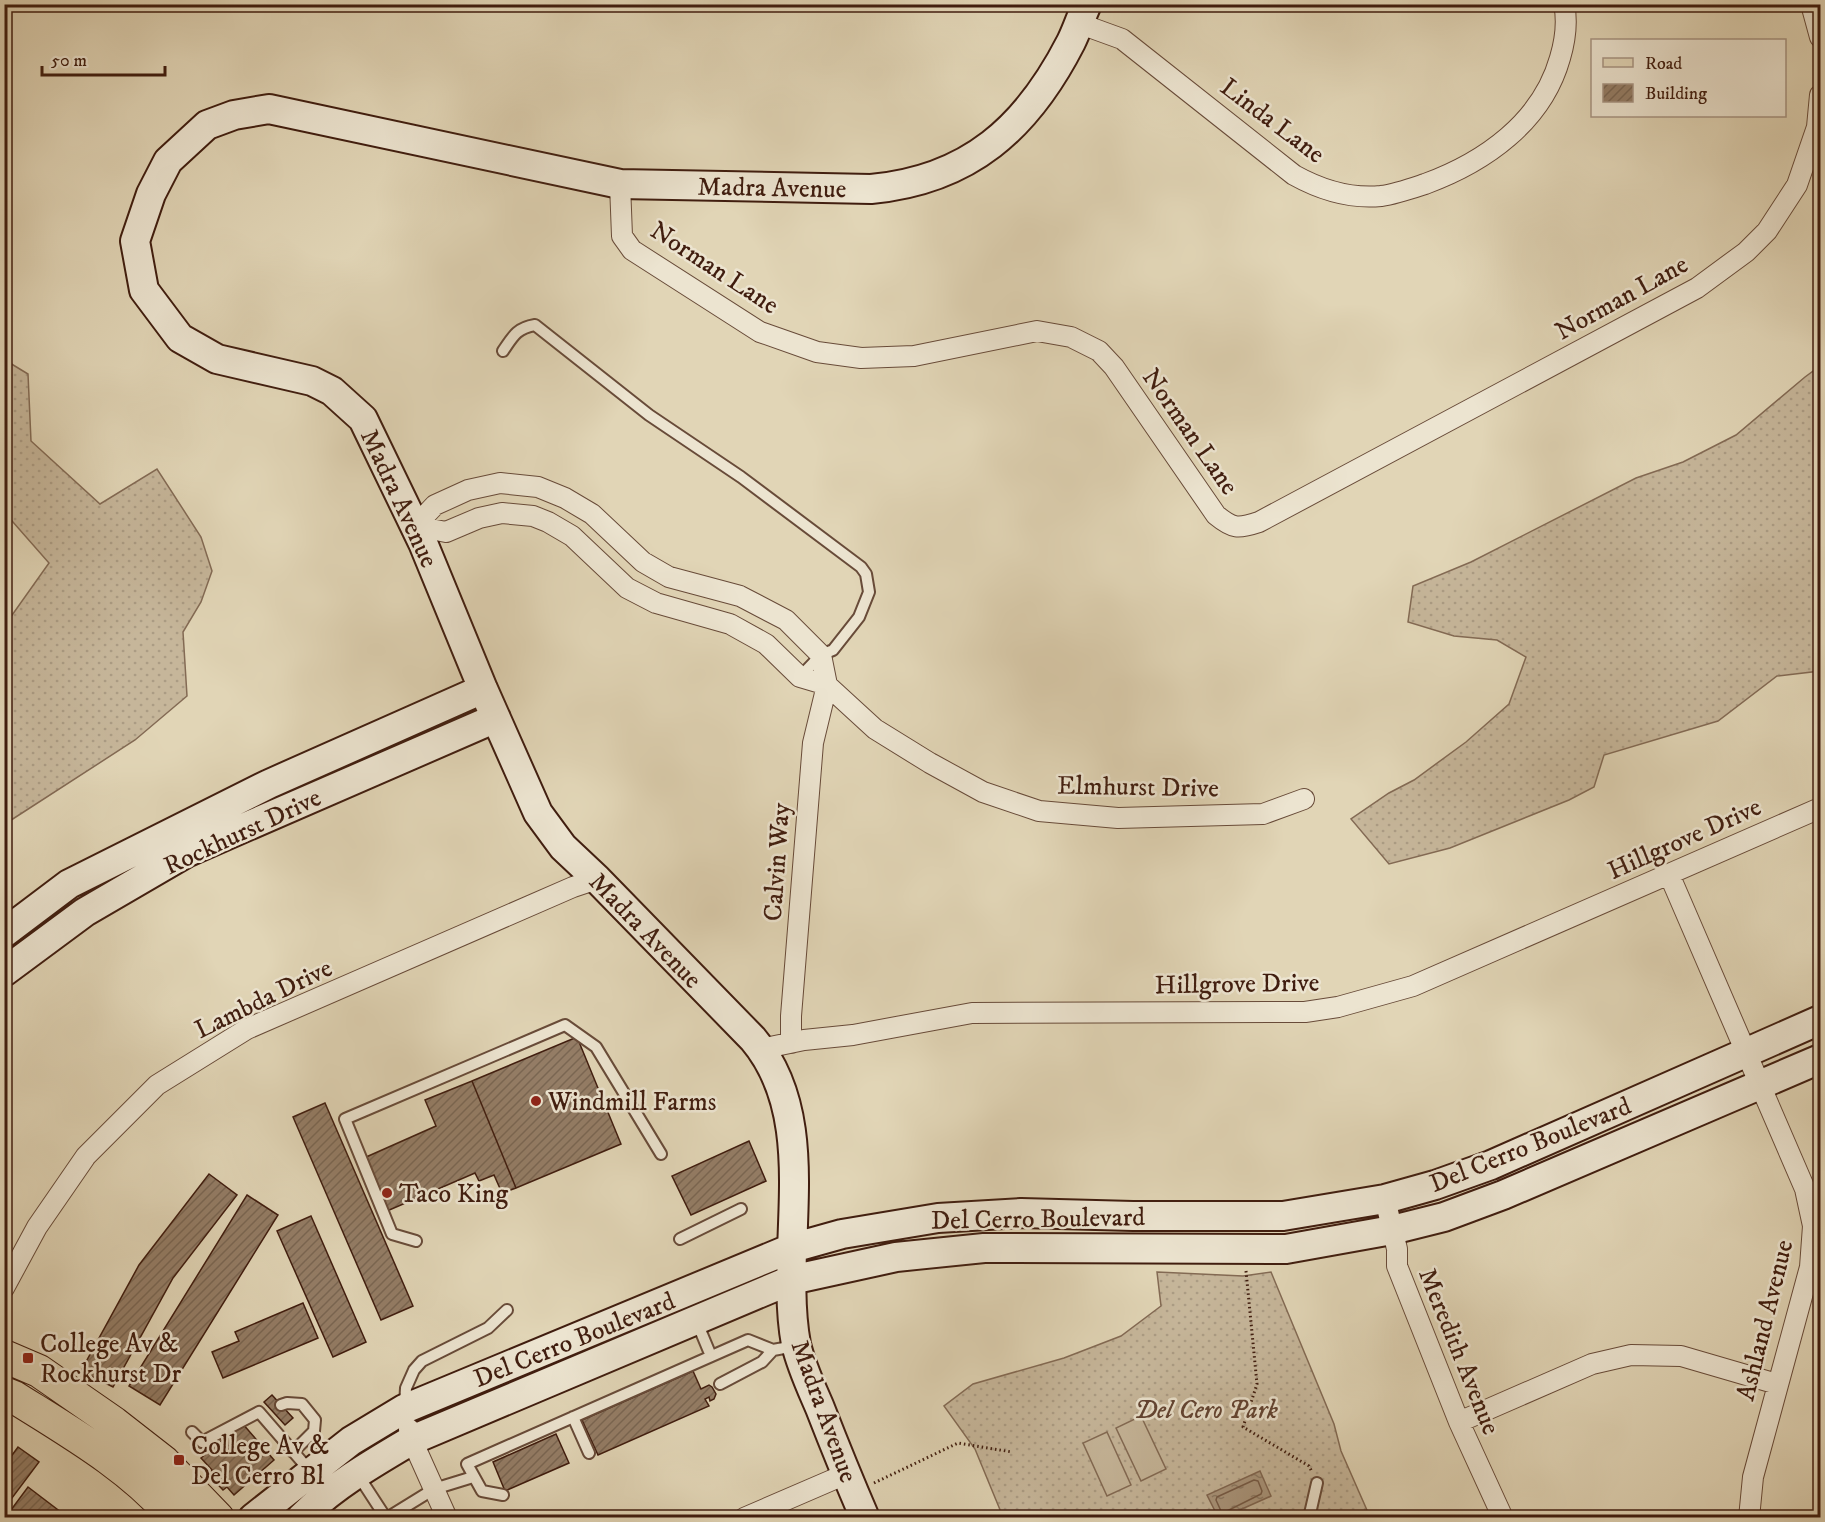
<svg xmlns="http://www.w3.org/2000/svg" width="1825" height="1522" viewBox="0 0 1825 1522" font-family="'IM FELL DW Pica',serif">
<style>
.grass{fill:url(#grass-dots);stroke:#836a54;stroke-width:1.5}
.pitch{fill:#c6b69a;stroke:#836a54;stroke-width:1.5}
.water{fill:url(#water-ripples);stroke:#806651;stroke-width:1.5}
.lines{fill:none;stroke-linecap:round;stroke-linejoin:round}
.shore{stroke:#755a46;stroke-width:1.5}
.building{fill:url(#building-hatch);stroke:#401d0f;stroke-width:1.5}
.lane-casing{stroke:#684b39;stroke-width:14}
.street-casing{stroke:#684b39;stroke-width:22}
.secondary-casing{stroke:#401d0f;stroke-width:32}
.primary-casing{stroke:#401d0f;stroke-width:34}
.path{stroke:#401d0f;stroke-width:3;stroke-dasharray:1.5 3;stroke-linecap:butt}
.lane{stroke:#ece4d0;stroke-width:10}
.street{stroke:#ece4d0;stroke-width:20}
.secondary{stroke:#ece4d0;stroke-width:28}
.primary{stroke:#e1d5b6;stroke-width:32}
.poi-dot{fill:#8f2418;stroke:#ece4d0;stroke-width:2}
.labels{text-anchor:middle;stroke-width:5;stroke-linejoin:round;paint-order:stroke}
.street-label{font-size:26px;fill:#401d0f;stroke:#ece4d0}
.poi-label{font-size:26px;fill:#401d0f;stroke:#ece4d0;text-anchor:start}
.park-label{font-size:26px;font-style:italic;fill:#624332;stroke:#ece4d0}
</style>
<defs>
<pattern id="grass-dots" width="8" height="8" patternUnits="userSpaceOnUse" patternTransform="scale(1.5)"><rect width="8" height="8" fill="#c6b69a"/><path d="M2 2h.1M6 6h.1" fill="none" stroke="#ab9c84" stroke-width="1.8" stroke-linecap="round"/></pattern>
<pattern id="water-ripples" width="26" height="14" patternUnits="userSpaceOnUse" patternTransform="scale(1.5)"><rect width="26" height="14" fill="#aa967d"/><path d="M2 4q2-2 4 0t4 0M15 11q2-2 4 0t4 0" fill="none" stroke="#8c7a65"/></pattern>
<pattern id="building-hatch" width="6" height="6" patternUnits="userSpaceOnUse" patternTransform="scale(1.5)"><rect width="6" height="6" fill="#947d66"/><path d="M-1 1l2-2M0 6l6-6M5 7l2-2" fill="none" stroke="#7a6652"/></pattern>
</defs>
<rect width="100%" height="100%" fill="#e1d5b6"/>
<filter id="stains"><feTurbulence type="fractalNoise" baseFrequency=".00333" numOctaves="4"/><feColorMatrix values="0 0 0 0 .2 0 0 0 0 .09 0 0 0 0 .02 0 0 0 .5 -.17"/></filter>
<radialGradient id="worn" r=".72"><stop offset=".6" stop-color="#630" stop-opacity="0"/><stop offset="1" stop-color="#630" stop-opacity=".3"/></radialGradient>
<path class="grass" d="M5,360L28,374L31,441L100,504L157,469L201,537L212,571L201,602L183,632L187,696L135,740L5,824V625L49,563L5,513Z
M1820,366V671L1777,676L1718,721L1604,755L1594,787L1569,800L1450,848L1389,864L1351,819L1389,793L1414,780L1466,742L1509,704L1526,657L1497,640L1454,636L1408,622L1413,586L1471,562L1636,478L1683,462L1736,435L1805,377Z
M1157,1272L1243,1276L1271,1272L1334,1424L1341,1451L1370,1517H1003L975,1449L944,1406L973,1384L1064,1358L1121,1336L1161,1306Z"/>
<path class="pitch" d="M1141,1416L1166,1469L1141,1481L1116,1428Z
M1107,1432L1131,1485L1107,1496L1083,1443Z"/>
<path class="water" d="M1260,1471L1271,1496L1224,1517H1218L1207,1495Z"/>
<g class="lines">
<path class="shore" d="M1254,1480L1258,1481L1262,1491L1261,1494L1225,1512L1221,1511L1216,1500L1217,1497Z"/>
</g>
<path class="building" d="M577,1037L621,1144L516,1188L472,1081Z
M472,1081L516,1188L502,1193L494,1175L479,1181L475,1173L387,1211L364,1158L436,1126L425,1100Z
M325,1103L413,1306L381,1320L293,1117Z
M749,1141L766,1181L691,1215L672,1176Z
M209,1174L237,1195L173,1278L113,1387L81,1371L139,1265Z
M247,1195L278,1215L160,1405L129,1386Z
M311,1216L366,1342L333,1357L277,1231Z
M303,1303L318,1338L223,1378L212,1352L239,1341L235,1332Z
M693,1371L701,1389L709,1385L712,1387L716,1394L714,1399L710,1401L709,1397L705,1399L709,1406L598,1455L582,1420Z
M272,1395L293,1418L285,1425L264,1402Z
M242,1423L274,1460L234,1495L227,1487L223,1490L208,1474L212,1470L201,1458Z
M556,1434L569,1463L505,1491L493,1462Z
M18,1447L39,1462L12,1498L4,1492V1466Z
M28,1487L66,1516L65,1518H5Z"/>
<g class="lines">
<g class="lane-casing">
<path id="lane" d="M503,351C513,336 517,328 535,325L649,415L741,477L861,567L866,574L869,592L859,617L833,650L821,655L800,677
M4,591V598
M680,1239L741,1209
M416,1241L392,1234L345,1119L565,1025L596,1047L661,1154
M696,1320L711,1356
M720,1384L762,1362L773,1350
M281,1405L287,1403L302,1404L315,1420L314,1431L293,1452
M405,1405L406,1388L414,1370L422,1361L488,1328L507,1310
M573,1417L589,1453
M192,1432L202,1442L259,1412L310,1471
M358,1475L386,1518
M503,1495L482,1491L467,1464L748,1340L773,1350L795,1346
M387,1518L434,1489L473,1477
M1309,1518L1317,1483"/>
</g>
<g class="street-casing">
<path id="street" d="M1811,4L1820,37
M1078,23L1122,39L1294,175C1321,190 1350,199 1381,196C1396,194 1410,189 1425,184C1485,162 1542,122 1560,58C1565,41 1568,23 1564,4
M620,184L622,236L632,250L760,332L817,352L861,358L914,356L1037,331L1071,337L1099,351L1114,367L1216,515C1233,529 1238,529 1259,522L1697,288L1746,252L1767,231L1797,185L1817,127L1820,95
M415,526L446,532L479,518L502,513L533,516L548,522L572,536L627,588L656,603L730,624L766,644L800,677L827,685L875,729L930,763L983,792L1039,811L1118,818L1263,814L1304,799
M415,526L435,505L468,490L500,483L538,487L565,498L592,514L643,562L669,577L740,596L786,620L821,655L827,685L813,743L791,1016V1043
M1669,874L1805,1189L1813,1226L1810,1267L1753,1477L1749,1518
M761,1049L804,1040L853,1035L972,1013L1305,1012L1338,1007L1413,986L1820,808
M1385,1199L1397,1249V1266L1459,1422L1503,1518
M4,1288L37,1227L86,1156L157,1085L247,1029L573,887L597,879
M1459,1422L1592,1364L1631,1355L1681,1356L1777,1384
M409,1429L412,1440L447,1518
M744,1518L846,1474"/>
</g>
<g class="secondary-casing">
<path id="secondary" d="M4,933L69,884L269,784L483,689
M4,972L85,912L188,852L496,718
M253,1518L351,1441L404,1409L792,1248L842,1234L938,1218L1021,1213L1133,1216H1283L1385,1199L1435,1185L1491,1165L1820,1020
M301,1518C333,1486 373,1463 412,1440L791,1280L896,1257L984,1248L1286,1249L1392,1230L1444,1217L1503,1195L1820,1059
M865,1518C849,1481 834,1444 820,1408C811,1387 801,1366 796,1344C778,1246 823,1122 753,1039L597,879L563,847L538,813L483,689L423,543L363,419L332,391L312,381L217,359L180,338L144,290L135,241L151,194L168,161L207,125L234,115L269,109L620,184L871,189C969,180 1027,128 1071,42C1077,30 1081,17 1087,4"/>
</g>
<g class="primary-casing">
<path id="primary" d="M4,1356L39,1371L114,1423L164,1462L218,1518
M4,1393L14,1397C68,1431 133,1468 174,1518"/>
</g>
<path class="path" d="M1246,1271L1257,1384L1243,1427L1309,1466L1312,1472
M874,1483L958,1443L1012,1452"/>
<use href="#lane" class="lane"/>
<use href="#street" class="street"/>
<use href="#secondary" class="secondary"/>
<use href="#primary" class="primary"/>
</g>
<g class="poi-dot">
<circle cx="536" cy="1101" r="6"/>
<circle cx="387" cy="1193" r="6"/>
<rect x="22" y="1352" width="12" height="12" rx="3"/>
<rect x="173" y="1454" width="12" height="12" rx="3"/>
</g>
<g class="labels">
<g class="street-label">
<text transform="translate(1273 120) rotate(37)" y="9">Linda Lane</text>
<text transform="translate(772 187) rotate(1)" y="9">Madra Avenue</text>
<text transform="translate(715 267) rotate(33)" y="9">Norman Lane</text>
<text transform="translate(1621 297) rotate(-29)" y="9">Norman Lane</text>
<text transform="translate(1191 431) rotate(55)" y="9">Norman Lane</text>
<text transform="translate(400 498) rotate(65)" y="9">Madra Avenue</text>
<text transform="translate(1138 786) rotate(1)" y="9">Elmhurst Drive</text>
<text transform="translate(242 831) rotate(-25)" y="9">Rockhurst Drive</text>
<text transform="translate(1684 838) rotate(-24)" y="9">Hillgrove Drive</text>
<text transform="translate(776 862) rotate(-86)" y="9">Calvin Way</text>
<text transform="translate(646 930) rotate(46)" y="9">Madra Avenue</text>
<text transform="translate(1237 983) rotate(-1)" y="9">Hillgrove Drive</text>
<text transform="translate(263 998) rotate(-26)" y="9">Lambda Drive</text>
<text transform="translate(1530 1144) rotate(-22)" y="9">Del Cerro Boulevard</text>
<text transform="translate(1038 1218) rotate(-1)" y="9">Del Cerro Boulevard</text>
<text transform="translate(1764 1320) rotate(-76)" y="9">Ashland Avenue</text>
<text transform="translate(574 1339) rotate(-22)" y="9">Del Cerro Boulevard</text>
<text transform="translate(1460 1351) rotate(68)" y="9">Meredith Avenue</text>
<text transform="translate(825 1411) rotate(70)" y="9">Madra Avenue</text>
</g>
<g class="poi-label">
<text x="548" y="1110">Windmill Farms</text>
<text x="399" y="1202">Taco King</text>
<text x="40" y="1352">College Av &amp;<tspan x="40" dy="30">Rockhurst Dr</tspan></text>
<text x="191" y="1454">College Av &amp;<tspan x="191" dy="30">Del Cerro Bl</tspan></text>
</g>
<g class="park-label">
<text x="1206" y="1418">Del Cero Park</text>
</g>
</g>
<rect width="1825" height="1522" fill="none" stroke="#e1d5b6" stroke-width="24"/>
<rect x="6" y="6" width="1813" height="1510" fill="none" stroke="#401d0f" stroke-width="3"/>
<rect x="12" y="12" width="1801" height="1498" fill="none" stroke="#401d0f" stroke-width="1.5"/>
<rect x="1591" y="39" width="195" height="78" fill="#ece4d0" stroke="#a79483" stroke-width="1.5"/>
<rect x="1603" y="58" width="30" height="9" fill="#e1d5b6" stroke="#a79483" stroke-width="1.5"/>
<text x="1645" y="69" font-size="18" fill="#401d0f">Road</text>
<rect x="1603" y="84" width="30" height="18" fill="url(#building-hatch)" stroke="#a79483" stroke-width="1.5"/>
<text x="1645" y="99" font-size="18" fill="#401d0f">Building</text>
<path d="M42 66v9h123v-9" fill="none" stroke="#401d0f" stroke-width="3"/>
<text x="51" y="66" font-size="18" fill="#401d0f" stroke="#ece4d0" stroke-width="4.5" paint-order="stroke">50 m</text>
<rect width="100%" height="100%" filter="url(#stains)"/>
<rect width="100%" height="100%" fill="url(#worn)"/>
</svg>
